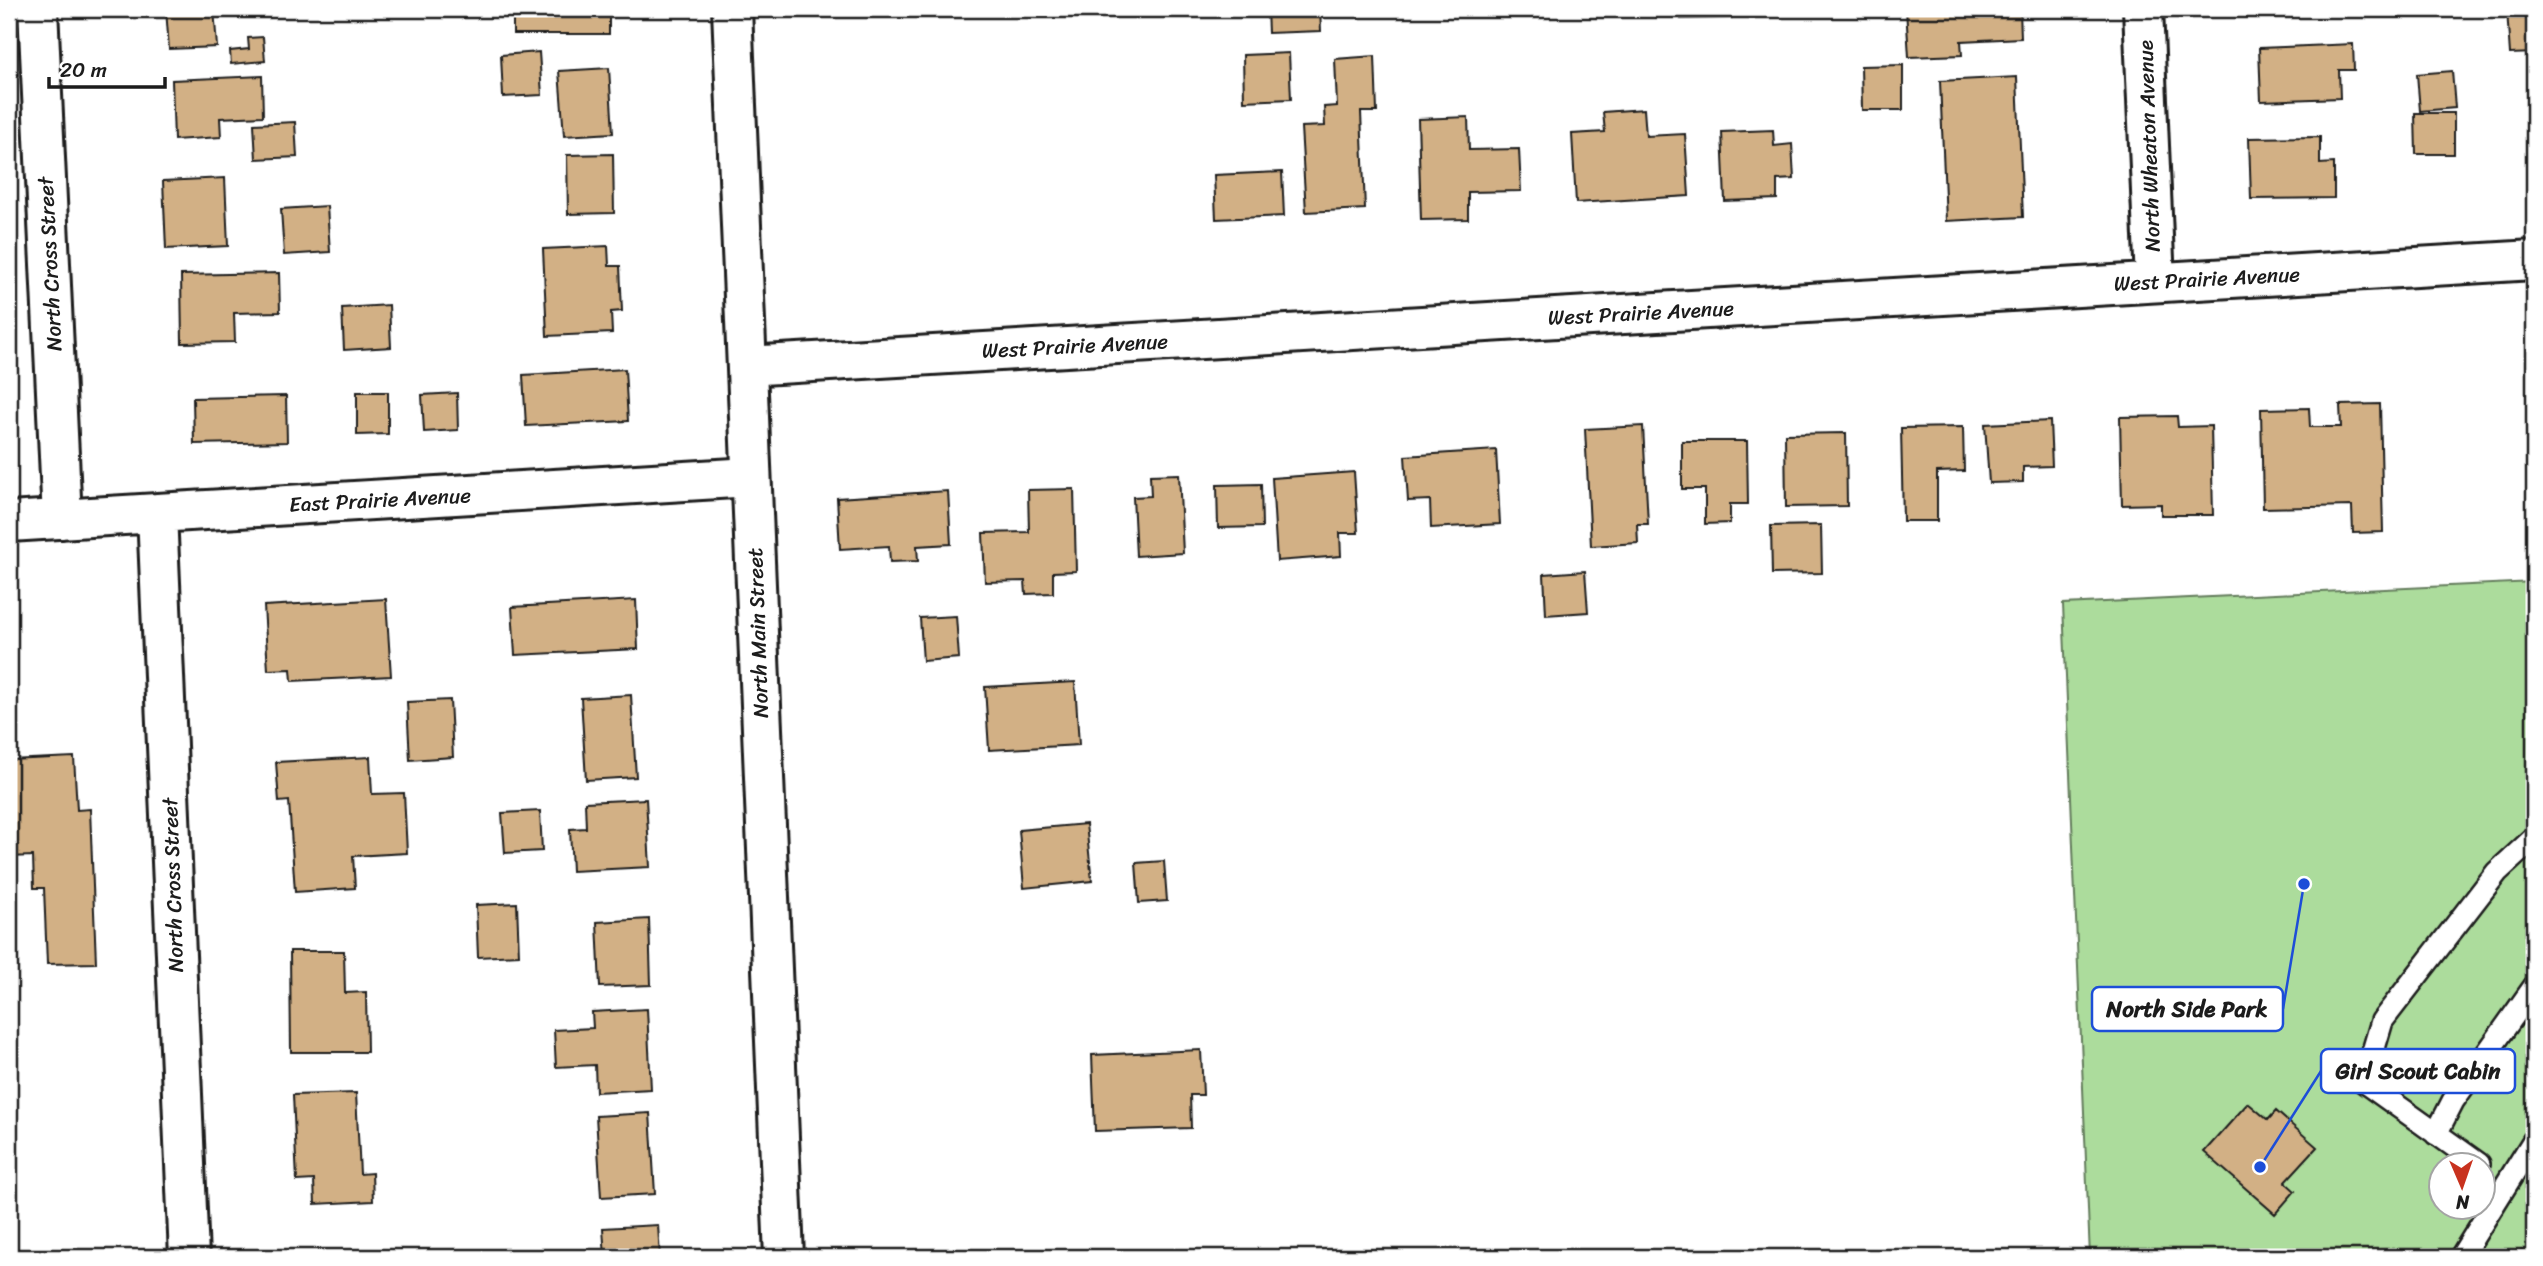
<svg xmlns="http://www.w3.org/2000/svg" width="2543" height="1266" viewBox="0 0 2543 1266" font-family="Sriracha,sans-serif">
<style>
.green{fill:#acdc9c;stroke:#647c5c;stroke-width:2;fill-rule:evenodd}
.building{fill:#d2b085;stroke:#1c1c1c;stroke-width:2}
.lines{fill:none;stroke-linecap:round;stroke-linejoin:round}
.service-casing{stroke:#1c1c1c;stroke-width:26}
.minor-casing{stroke:#1c1c1c;stroke-width:44}
.tertiary-casing{stroke:#1c1c1c;stroke-width:44}
.path{stroke:#1c1c1c;stroke-width:4.5;stroke-dasharray:2 5;stroke-linecap:butt}
.service{stroke:#fff;stroke-width:21}
.minor{stroke:#fff;stroke-width:38}
.tertiary{stroke:#fff;stroke-width:38}
.labels{text-anchor:middle;stroke-width:5;stroke-linejoin:round;paint-order:stroke}
.street-label{font-size:21px;fill:#1c1c1c;stroke:#fff}
.leader{fill:none;stroke:#1d4ed8;stroke-width:2.5}
.callout-dot{fill:#1d4ed8;stroke:#fff;stroke-width:2.5}
.callout{fill:#fff;stroke:#1d4ed8;stroke-width:2.5}
.callout-label{font-size:23px;text-anchor:middle;font-weight:bold;fill:#1c1c1c}
</style>
<rect width="100%" height="100%" fill="#fff"/>
<filter id="ink" filterUnits="userSpaceOnUse"><feTurbulence type="fractalNoise" baseFrequency=".0143" numOctaves="2"/><feDisplacementMap in="SourceGraphic" scale="14" xChannelSelector="R" yChannelSelector="G"/><feConvolveMatrix kernelMatrix="1 2 1 2 8 2 1 2 1" color-interpolation-filters="sRGB"/></filter>
<g filter="url(#ink)">
<path class="green" d="M2534,582V1257H2090L2063,604ZM2442,1164H2484V1206H2442Z"/>
<path class="building" d="M166,9H214L217,47L169,49Z
M513,9H609V34H513Z
M1267,9H1320L1321,31L1268,33Z
M1681,9H1730L1731,18L1681,19Z
M1906,9H2020L2021,38L1961,41L1962,55L1909,57Z
M2534,9V53L2510,54L2507,10Z
M263,37L265,61L231,64L230,51L249,49L248,38Z
M2353,44L2354,70H2339L2340,98L2261,101L2259,48Z
M539,52L542,95L503,97L501,55Z
M1289,53L1291,99L1244,101L1243,55Z
M1375,56L1377,112H1361L1365,209L1306,212L1301,127L1325,126L1324,107L1337,106L1335,59Z
M1903,65V110H1862L1861,66Z
M609,68L613,133L564,136L559,71Z
M2452,71L2455,108L2420,111L2417,74Z
M262,76L263,116L220,118L221,137L174,140L172,80Z
M2017,77L2023,217L1946,221L1940,81Z
M1644,109L1646,136L1685,134L1689,196L1576,203L1572,134L1605,132L1603,112Z
M2415,113H2454V154H2416Z
M1468,117L1469,150L1519,149L1521,191L1468,192V219L1421,220L1418,119Z
M295,122L297,157L256,159L254,124Z
M1773,130L1774,146L1792,144L1794,179L1777,180V199L1725,201L1722,132Z
M2320,137V164L2334,163V198L2251,199L2249,138Z
M613,154L614,213L568,214L567,155Z
M1282,172L1284,216L1216,219L1214,175Z
M225,178L228,246L166,249L163,181Z
M327,206L330,252L284,255L281,209Z
M608,246L609,266H620L622,311L611,312L612,333L547,336L543,249Z
M279,273L280,312L234,313L235,342L182,343L181,275Z
M389,305L391,347L344,350L342,308Z
M625,369L628,421L526,426L523,375Z
M357,392H388V434L357,435Z
M457,393L458,430L424,432L422,395Z
M286,396L287,442L194,444L193,398Z
M2380,404L2383,532L2353,533L2352,506L2263,508L2261,409L2309,408L2310,427H2341L2340,405Z
M2177,416L2178,427L2211,426L2213,515H2161V504L2122,505L2120,417Z
M2050,421L2052,466L2023,467V482L1989,483L1985,424Z
M1643,426L1648,524H1637L1638,543L1591,546L1585,429Z
M1963,427L1964,471L1937,472V521H1903L1901,428Z
M1846,433L1847,506L1786,507L1785,434Z
M1682,441H1747L1748,504H1730V523L1705,524V489H1682Z
M1496,450L1500,524L1431,528L1430,500L1408,501L1405,456Z
M1354,472L1358,533H1340L1341,556L1277,561L1272,478Z
M1179,474L1183,553L1136,556L1133,497L1151,496L1150,475Z
M1261,484L1262,527L1218,528L1217,485Z
M1074,489L1076,571L1053,572V593L1026,594L1025,581L985,582L983,533L1029,532L1028,490Z
M948,491L951,544L917,546L918,561L890,562L889,546L840,549L837,498Z
M1821,525L1822,573L1772,574L1771,526Z
M1585,571L1588,612L1546,615L1544,574Z
M386,599L391,676L292,681L291,669L268,670L264,606Z
M636,600L638,649L515,655L512,607Z
M956,616L959,658L923,661L920,618Z
M1075,682L1079,745L989,750L985,687Z
M631,695L636,777L586,780L581,698Z
M450,700L453,757L410,760L407,702Z
M74,757L77,810L90,809L96,963L47,964L44,888H34L33,856L9,857V760Z
M370,757L372,794L404,793L407,853L353,856L355,888L295,892L289,801L279,802L276,762Z
M646,799L650,867L572,871L570,829L586,828L585,802Z
M540,811L542,851L505,853L502,813Z
M1086,824L1092,881L1024,888L1019,830Z
M1164,861L1167,901L1139,903L1136,863Z
M517,903L519,955L478,957L476,905Z
M649,919L651,985L600,987L597,922Z
M290,951H344L345,993L366,992L367,1052H291Z
M647,1009L651,1089L596,1092L595,1065L556,1067L554,1030L593,1028L592,1012Z
M1201,1050L1203,1095H1190L1191,1128L1095,1131L1092,1055Z
M356,1093L360,1174L372,1173L373,1201L315,1204L314,1180L297,1181L293,1095Z
M2248,1103L2268,1120L2276,1111L2317,1147L2285,1182L2295,1191L2275,1214L2204,1152Z
M650,1113L655,1194L601,1197L596,1116Z
M658,1225L660,1257H605L603,1228Z"/>
<g class="lines">
<g class="service-casing">
<path id="service" d="M2436,1134L2453,1101L2534,987
M2479,1164L2364,1082L2382,1021L2497,872L2534,838
M2461,1257L2534,1140"/>
</g>
<g class="minor-casing">
<path id="minor" d="M38,9L62,519
M2143,9L2155,282
M747,366L2534,260
M157,513L189,1257
M9,522L751,477"/>
</g>
<g class="tertiary-casing">
<path id="tertiary" d="M732,9L784,1257"/>
</g>
<path class="path" d="M2518,1257L2534,1233"/>
<use href="#service" class="service"/>
<use href="#minor" class="minor"/>
<use href="#tertiary" class="tertiary"/>
</g>
</g>
<g class="labels">
<g class="street-label">
<text transform="translate(2149 146) rotate(-92)" y="7">North Wheaton Avenue</text>
<text transform="translate(50 264) rotate(-93)" y="7">North Cross Street</text>
<text transform="translate(2207 279) rotate(-3)" y="7">West Prairie Avenue</text>
<text transform="translate(1641 313) rotate(-3)" y="7">West Prairie Avenue</text>
<text transform="translate(1075 346) rotate(-3)" y="7">West Prairie Avenue</text>
<text transform="translate(380 500) rotate(-3)" y="7">East Prairie Avenue</text>
<text transform="translate(758 633) rotate(-92)" y="7">North Main Street</text>
<text transform="translate(173 885) rotate(-92)" y="7">North Cross Street</text>
</g>
</g>
<path class="leader" d="M2304 884L2283 1009M2260 1167L2321 1071"/>
<g class="callout-dot">
<circle cx="2304" cy="884" r="7"/>
<circle cx="2260" cy="1167" r="7"/>
</g>
<g class="callout">
<rect x="2092" y="987" width="191" height="44" rx="7"/>
<rect x="2321" y="1049" width="194" height="44" rx="7"/>
</g>
<g class="callout-label">
<text x="2187" y="1017">North Side Park</text>
<text x="2418" y="1079">Girl Scout Cabin</text>
</g>
<rect width="2543" height="1266" fill="none" stroke="#fff" stroke-width="35"/>
<rect x="18" y="18" width="2508" height="1231" fill="none" stroke="#1c1c1c" stroke-width="2.5" filter="url(#ink)"/>
<g transform="translate(2462 1186) rotate(178)"><circle r="33" fill="#ffffff" stroke="#a4a4a4" stroke-width="2"/>
<path d="M0-5L12 26L0 18L-12 26Z" fill="#c8321e"/>
<text y="-10" font-size="19" font-weight="bold" text-anchor="middle" fill="#1c1c1c">N</text>
</g>
<path d="M49 77v10h116v-10" fill="none" stroke="#1c1c1c" stroke-width="3.5"/>
<text x="60" y="77" font-size="21" fill="#1c1c1c" stroke="#ffffff" stroke-width="5" paint-order="stroke">20 m</text>
</svg>
